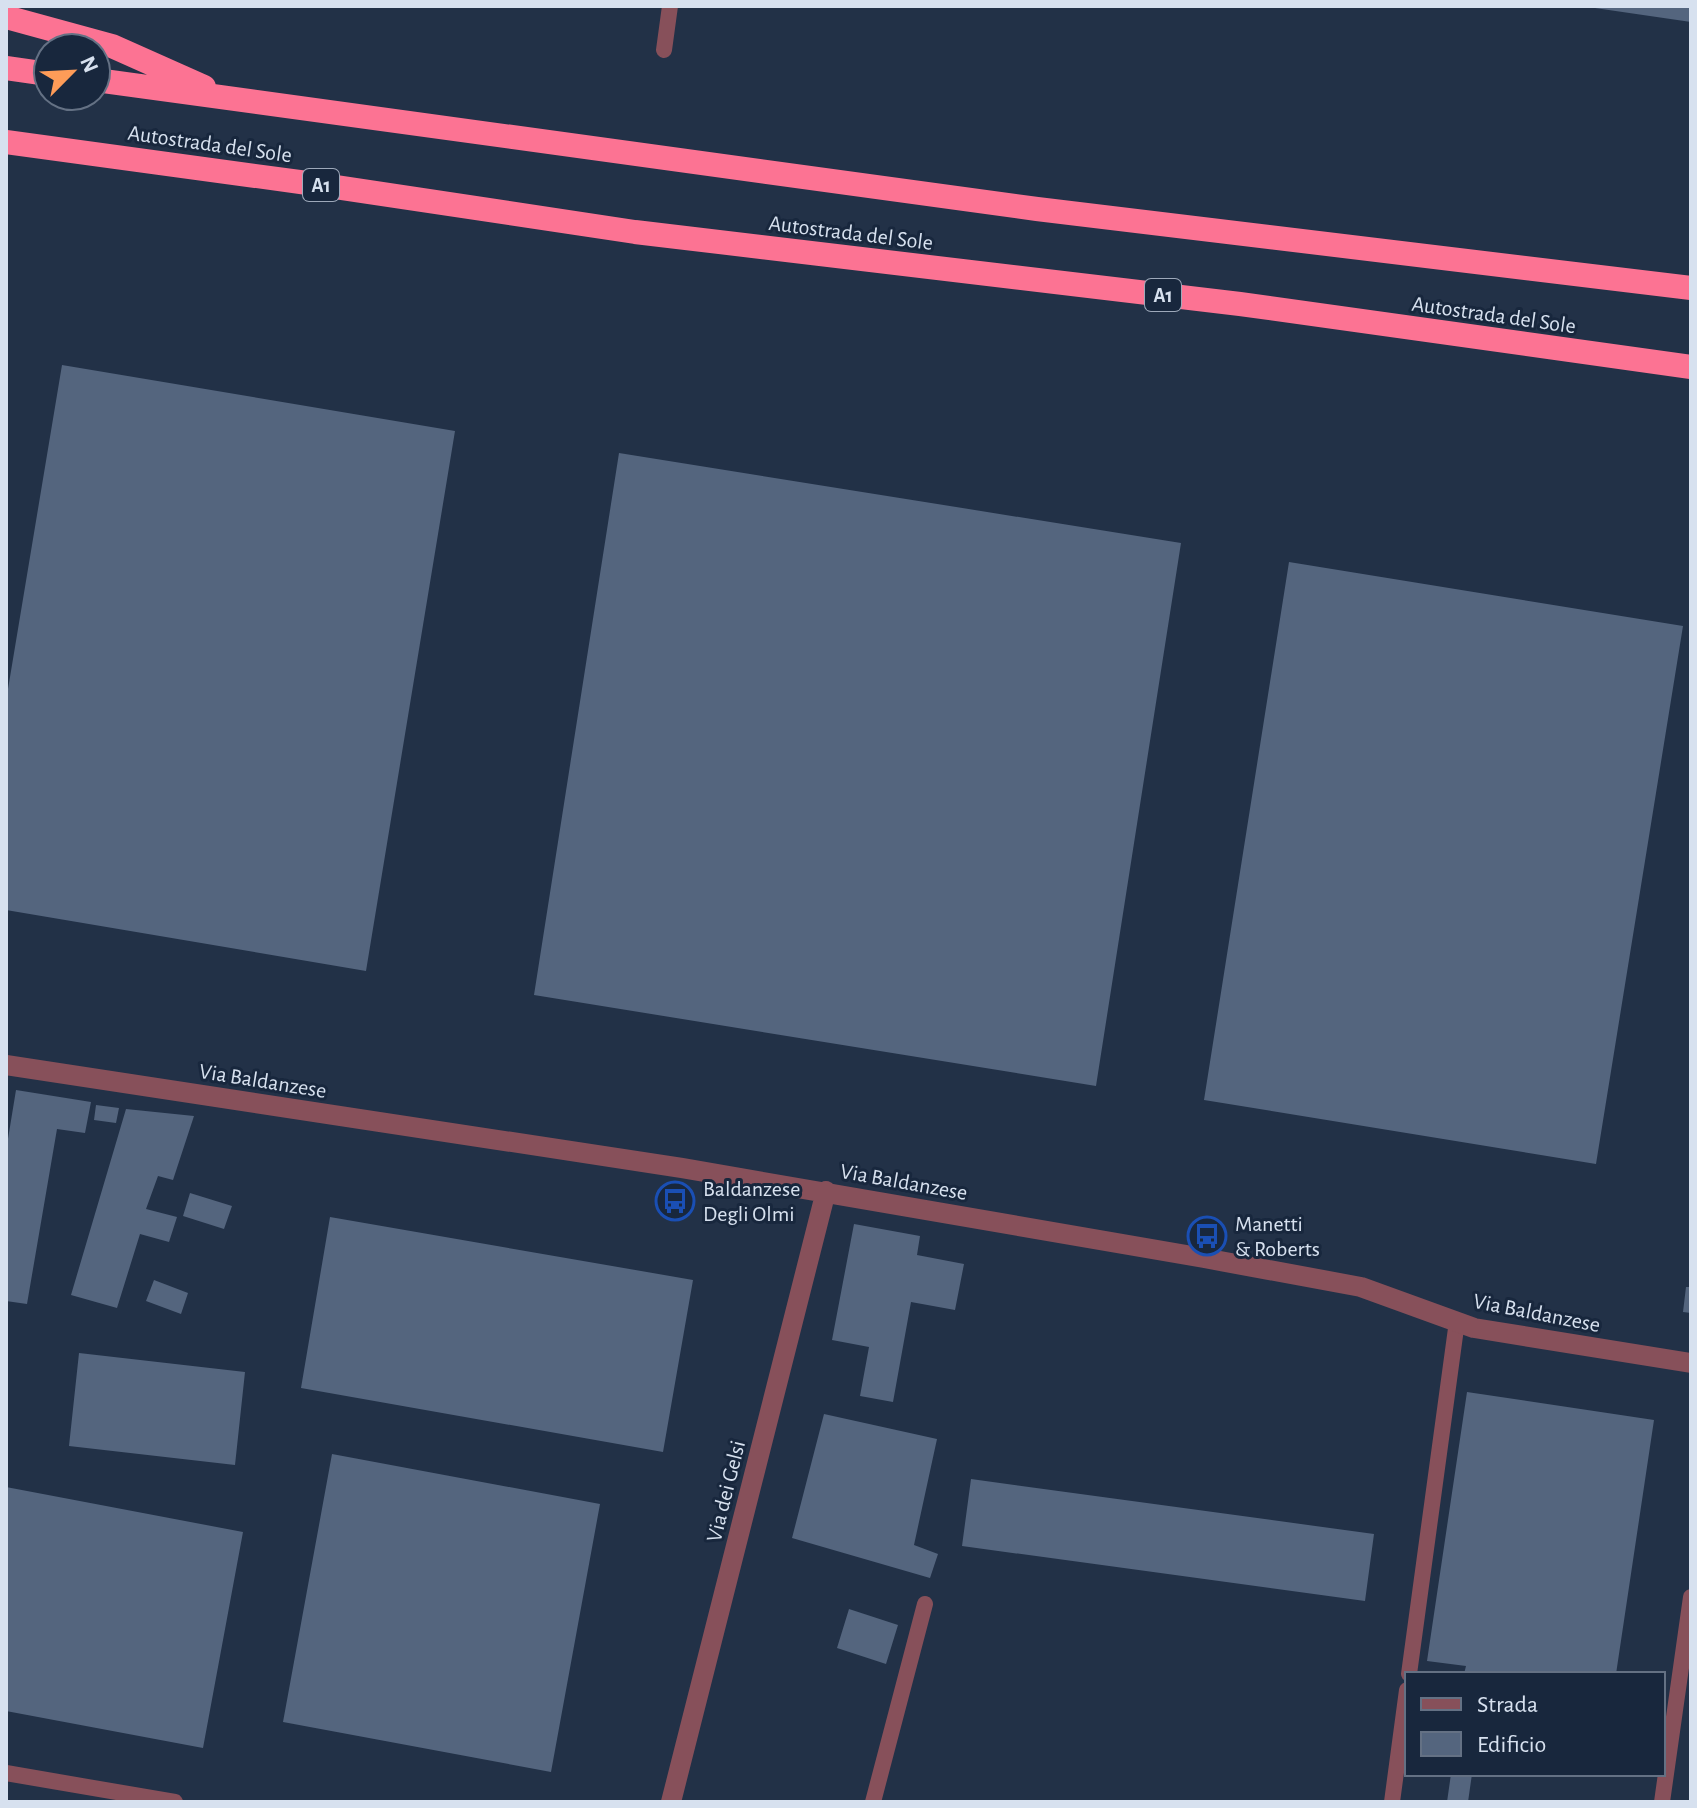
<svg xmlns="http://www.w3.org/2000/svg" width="1697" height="1808" viewBox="0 0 1697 1808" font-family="'Alegreya Sans',sans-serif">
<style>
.building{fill:#54657e}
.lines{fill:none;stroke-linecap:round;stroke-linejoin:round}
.service{stroke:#87505a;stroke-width:16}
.minor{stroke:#87505a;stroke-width:20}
.motorway{stroke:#fc7393;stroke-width:24}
.labels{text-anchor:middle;stroke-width:6;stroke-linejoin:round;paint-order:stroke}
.shield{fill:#18273d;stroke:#9ea9ba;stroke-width:2}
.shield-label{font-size:20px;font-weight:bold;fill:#d7e1ef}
.street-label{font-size:22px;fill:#d7e1ef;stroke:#18273d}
.poi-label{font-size:22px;fill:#d7e1ef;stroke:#18273d;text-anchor:start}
</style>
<rect width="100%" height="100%" fill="#223147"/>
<path class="building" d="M1595,6H1691V22L1595,8Z
M62,365L455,431L366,971L6,910V701Z
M619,453L1181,543L1096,1086L534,995Z
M1289,562L1683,626L1596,1164L1204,1100Z
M16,1090L91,1102L85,1133L57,1129L27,1304L6,1301V1151Z
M96,1105L119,1108L116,1123L94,1120Z
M126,1109L194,1116L173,1180L158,1176L146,1209L177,1217L169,1242L140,1234L117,1308L71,1295Z
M190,1193L232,1206L224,1229L183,1216Z
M330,1217L693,1280L663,1452L301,1388Z
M854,1224L920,1236L917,1255L964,1264L955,1310L911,1302L893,1402L860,1396L869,1347L832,1340Z
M154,1280L188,1293L181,1314L146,1301Z
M1686,1287H1691V1313L1683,1312Z
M79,1353L245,1372L235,1465L69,1446Z
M1467,1392L1654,1420L1616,1674H1464L1466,1666L1427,1661Z
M824,1414L937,1439L914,1545L938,1554L930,1578L792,1538Z
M332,1454L600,1504L551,1772L283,1722Z
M971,1479L1374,1534L1365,1601L962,1546Z
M6,1487L243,1532L203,1748L6,1711Z
M849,1609L898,1625L886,1664L837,1648Z
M1451,1774H1472L1468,1802H1447Z"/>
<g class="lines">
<path class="service" d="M664,50L670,6
M1409,1674L1457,1321
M6,1773L175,1802
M873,1802L925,1604
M1392,1802L1407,1690
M1662,1802L1691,1597"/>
<path class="minor" d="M6,1065L682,1168L1204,1258L1361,1287L1474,1328L1691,1363
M671,1802L826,1191"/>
<path class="motorway" d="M6,17L112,46L204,87
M6,68L48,74
M96,80L1037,209L1691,288
M6,142L322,185L635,232L1240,304L1691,367"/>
</g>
<defs>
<g id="bus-ring" transform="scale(2)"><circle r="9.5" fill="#18273d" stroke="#1a4fb4" stroke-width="1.5"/><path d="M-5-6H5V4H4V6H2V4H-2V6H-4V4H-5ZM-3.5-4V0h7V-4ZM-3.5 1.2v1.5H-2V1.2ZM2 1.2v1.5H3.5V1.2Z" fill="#1a4fb4"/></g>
</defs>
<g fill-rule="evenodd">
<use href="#bus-ring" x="675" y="1201"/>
<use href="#bus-ring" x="1207" y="1236"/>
</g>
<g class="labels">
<g class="shield">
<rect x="303" y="169" width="36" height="32" rx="6"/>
<rect x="1145" y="279" width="36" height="32" rx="6"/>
</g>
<g class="shield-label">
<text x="321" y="192">A1</text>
<text x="1163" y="302">A1</text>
</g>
<g class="street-label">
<text transform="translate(210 143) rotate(8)" y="8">Autostrada del Sole</text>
<text transform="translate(851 232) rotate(7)" y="8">Autostrada del Sole</text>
<text transform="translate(1494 314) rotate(8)" y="8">Autostrada del Sole</text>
<text transform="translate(263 1080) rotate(9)" y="8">Via Baldanzese</text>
<text transform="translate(904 1181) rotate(10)" y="8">Via Baldanzese</text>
<text transform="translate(1537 1312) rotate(11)" y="8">Via Baldanzese</text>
<text transform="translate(725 1491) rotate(-76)" y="8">Via dei Gelsi</text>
</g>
<g class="poi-label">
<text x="703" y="1196">Baldanzese<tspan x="703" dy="25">Degli Olmi</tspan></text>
<text x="1235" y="1231">Manetti<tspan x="1235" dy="25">&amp; Roberts</tspan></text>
</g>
</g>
<rect width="1697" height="1808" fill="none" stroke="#d7e1ef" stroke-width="16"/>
<rect x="1405" y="1672" width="260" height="104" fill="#18273d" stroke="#647184" stroke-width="2"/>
<rect x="1421" y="1698" width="40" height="12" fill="#87505a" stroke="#647184" stroke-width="2"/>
<text x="1477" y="1712" font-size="24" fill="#d7e1ef">Strada</text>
<rect x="1421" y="1732" width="40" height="24" fill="#54657e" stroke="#647184" stroke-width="2"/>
<text x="1477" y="1752" font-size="24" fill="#d7e1ef">Edificio</text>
<g transform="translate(72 72) rotate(66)"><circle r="38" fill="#18273d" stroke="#647184" stroke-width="2"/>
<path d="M0-6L14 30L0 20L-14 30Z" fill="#fe9c58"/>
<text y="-12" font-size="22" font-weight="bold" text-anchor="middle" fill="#d7e1ef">N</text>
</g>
</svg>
